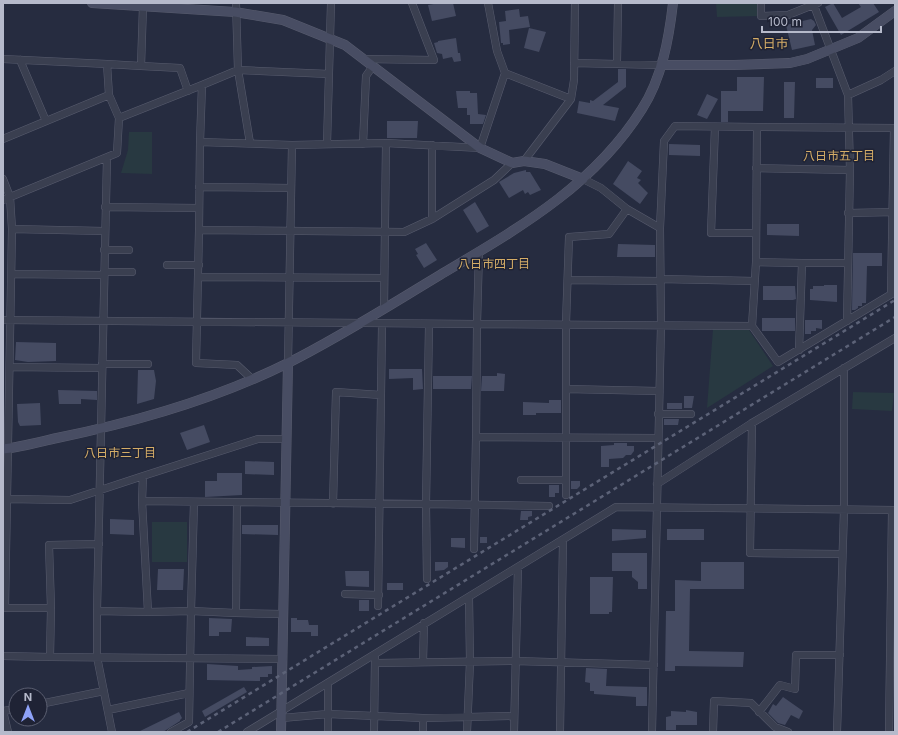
<svg xmlns="http://www.w3.org/2000/svg" width="898" height="735" viewBox="0 0 898 735" font-family="Inter,'Noto Sans JP',sans-serif">
<style>
.green{fill:#283941}
.building{fill:#454b62}
.lines{fill:none;stroke-linecap:round;stroke-linejoin:round}
.street-casing{stroke:#585c6e;stroke-width:8}
.secondary-casing{stroke:#585c6e;stroke-width:10}
.street{stroke:#3a3f50;stroke-width:7}
.secondary{stroke:#484d63;stroke-width:9}
.rail{stroke:#5c6277;stroke-width:2.5;stroke-dasharray:4 4;stroke-linecap:butt}
.labels{text-anchor:middle;stroke-width:3;stroke-linejoin:round;paint-order:stroke}
.neighbourhood-label{font-size:12px;fill:#d5ad67;stroke:#1f2335}
.quarter-label{font-size:13px;fill:#d5ad67;stroke:#1f2335}
</style>
<rect width="100%" height="100%" fill="#262c40"/>
<path class="green" d="M716,3H761V16L717,17Z
M129,132H152V174L121,173L128,150Z
M713,329L749,330L773,366L707,408Z
M853,392L894,393L892,411L852,409Z
M152,522H187V562H152Z"/>
<path class="building" d="M439,3H453L456,16L432,21L428,5Z
M833,3L842,18L861,7L858,3H873L879,12L841,35L825,7Z
M519,9L520,17L528,16L530,27L509,30L510,44L503,45V43H501L499,22L506,21L505,11Z
M811,19L814,21L816,25L812,30L815,45L792,50L786,25Z
M529,28L546,32L539,52L524,48Z
M456,38L458,53H460L461,61L454,62L452,57L443,59L442,54L437,53L434,43L438,42V41Z
M618,69H626V87L603,105L619,108L615,121L577,113L579,101L590,103V100L593,101L618,82Z
M737,77H764L763,111H728V122H721V91H737Z
M816,78H833V88H816Z
M784,82H795L794,118H784Z
M456,91H470V93H477L478,114L486,115L483,124H470V115H467V108H458Z
M707,94L718,99L707,119L697,115Z
M387,121H418L417,138H387Z
M669,144L700,145V156L669,155Z
M628,161L642,171L637,178L641,180L638,183L648,193L640,204L613,184Z
M526,170V172H530L541,190L530,195L528,192L525,194L523,190L509,198L499,182L514,173Z
M475,202L489,226L477,233L463,210Z
M767,224H799V236L767,235Z
M426,243L437,260L424,268L416,255L418,254L415,249Z
M618,244L655,245V257H617Z
M853,253H882V266H867L866,303H862V306H858V308L855,310H852Z
M824,285H837V302L810,300V289H813V286H824Z
M763,286H795L796,299L793,300H763Z
M762,318H795V331H762Z
M805,320H822V329L816,328V331H811V334H805Z
M16,342L56,343V361L28,362L15,360Z
M389,369H422L423,389L413,390V378L389,379Z
M138,370H154L156,381L154,399L137,404Z
M497,373L505,374L504,391H481L482,376H497Z
M433,376H472L471,389H433Z
M58,390L97,391V400L81,399V404H59Z
M684,396H694L692,408H684Z
M549,400H561V413H536V415H523V402L549,403Z
M40,403L41,425L20,426L18,422L17,404Z
M667,403H682V409H667Z
M664,419H679L678,425H664Z
M204,425L210,442L187,450L180,433Z
M614,443H627V446H634V451L631,455H626L623,458L609,459V467H601V446L614,445Z
M245,461L274,462V475L245,474Z
M217,473H242V495L205,497V481H217Z
M571,481H580V486L577,489H571Z
M549,485H559V493H555V497H549Z
M521,511H532V516L528,517V520H520Z
M110,519L134,520V535L110,534Z
M242,525H278V535L242,534Z
M612,529L646,530V538L612,541Z
M667,529H704V540H667Z
M480,537H487V543H480Z
M451,538H465V548L451,547Z
M612,553H647V589H638V582L632,577V571H612Z
M435,562H448V567L444,570L435,571Z
M701,562H744V589H690L689,651L744,652L743,667L675,666V671H665L666,611H675V580L701,581Z
M158,569H184L183,590H157Z
M345,571H369V587L346,586Z
M590,577H613L612,612H609V614H590Z
M387,583H403V590H387Z
M359,600H369V611H359Z
M209,618L232,619L231,632H219V636H209Z
M291,618H297V620H308L309,625H318V636H311V632H291Z
M246,637L269,638V646H246Z
M207,664L238,666V670L252,669V667L272,666V674H268V677H260V681L207,680Z
M586,668L607,669L606,686L647,687V706H636V697L594,694V691H590V683L585,682Z
M244,687L247,692L205,717L202,711Z
M783,697L803,711L799,719L791,715L785,725L778,723L768,713L773,704L776,706Z
M686,710L697,712V725H676V730H666V717L671,716V711L686,712Z
M179,712L182,718L180,720V721L163,732H138Z"/>
<g class="lines">
<g class="street-casing">
<path id="street" d="M236,3L238,70L250,143
M488,3L497,51L505,73
M761,3V16L788,15L818,3
M813,3L848,95L881,80L895,71
M3,59L107,64L109,95L119,118L202,85L200,142
M364,59L434,60L412,3
M20,60L46,121
M574,63L661,65
M617,63L618,3
M107,64L141,66L143,6
M141,66L180,68L188,91
M202,85L238,70L329,74
M715,127L711,233H756
M757,127L895,128
M3,139L109,95
M327,144L331,3
M363,144L366,76L373,66
M432,145V219
M107,158L97,611L148,612L142,501
M524,161L571,99L574,80L575,3
M756,168L850,170
M3,179L10,197L12,229L7,499L70,500L143,476L142,501L426,504L429,325
M583,179L601,188L627,209L660,228L661,325L652,732
M199,187L291,188
M3,200L117,153L119,118
M105,207L199,208
M848,213L895,212
M660,228L664,141L675,126L757,127L756,262L802,263L799,350
M12,229L104,231
M199,230L200,142L292,145L386,143L480,148L505,73L571,99
M104,250H129
M479,252L477,324L752,326L778,362L895,292
M802,263H847
M167,265H199
M104,272H132
M12,274L104,275
M199,277L384,278
M660,279L755,281
M568,280L660,281
M891,294L894,128
M384,308L386,143
M3,320L477,324L476,437L658,438
M847,321L850,170L848,95
M752,326L756,262
M288,363L292,145
M102,364H148
M10,367L102,368
M252,379L237,365L196,363L199,230L404,232L432,219L494,180L512,163
M566,389L658,391
M658,414H691
M752,423L750,553L841,554
M143,476L258,439H287
M521,480H566
M657,484L752,423L895,338
M566,495V323L569,237L609,234L627,209
M7,499L5,608H51L50,657L283,659
M194,502L191,611L236,613L237,503
M333,504L336,392L381,395
M474,549L476,437
M427,579L426,504L549,506
M345,594L379,595
M378,606L382,325
M51,608L49,545L99,544
M97,611V657L112,732
M148,612L191,611L189,722L171,732
M236,613L283,614
M3,656L50,657
M423,662L424,623
M376,663L515,661L654,665
M40,704L104,691
M108,710L189,693
M3,711L8,732
M3,711L16,709
M759,712L780,685L795,689L796,655H840
M282,718L328,714L423,718L514,716
M247,732L616,507L895,510
M328,732V683
M374,732L375,658
M423,732V718
M467,732L470,662L469,597
M514,732L518,567
M560,732L563,540
M713,732L714,701L751,703L775,727L788,732
M837,732L844,510V368
M889,732L892,510"/>
</g>
<g class="secondary-casing">
<path id="secondary" d="M92,3L235,12L283,20L345,45L480,148L512,163L524,161L545,164L583,179
M661,65H734L790,63L807,59L858,38L895,11
M3,449C21,447 39,442 57,438C136,422 216,399 288,363C340,337 390,305 440,275C517,229 593,187 642,109C662,78 669,38 673,3
M281,732L288,363"/>
</g>
<use href="#street" class="street"/>
<use href="#secondary" class="secondary"/>
<path class="rail" d="M187,732L895,300
M218,732L895,317"/>
</g>
<g class="labels">
<g class="neighbourhood-label">
<text x="839" y="160">八日市五丁目</text>
<text x="494" y="268">八日市四丁目</text>
<text x="120" y="457">八日市三丁目</text>
</g>
<g class="quarter-label">
<text x="769" y="48">八日市</text>
</g>
</g>
<rect width="898" height="735" fill="none" stroke="#b6bacb" stroke-width="8"/>
<g transform="translate(28 707)"><circle r="19" fill="#1f2335" stroke="#5b5f71"/>
<path d="M0-3L7 15L0 10L-7 15Z" fill="#8ea2f8"/>
<text y="-6" font-size="11" font-weight="bold" text-anchor="middle" fill="#b6bacb">N</text>
</g>
<path d="M762 26v6h119v-6" fill="none" stroke="#b6bacb" stroke-width="2"/>
<text x="768" y="26" font-size="12" fill="#b6bacb" stroke="#1f2335" stroke-width="3" paint-order="stroke">100 m</text>
</svg>
